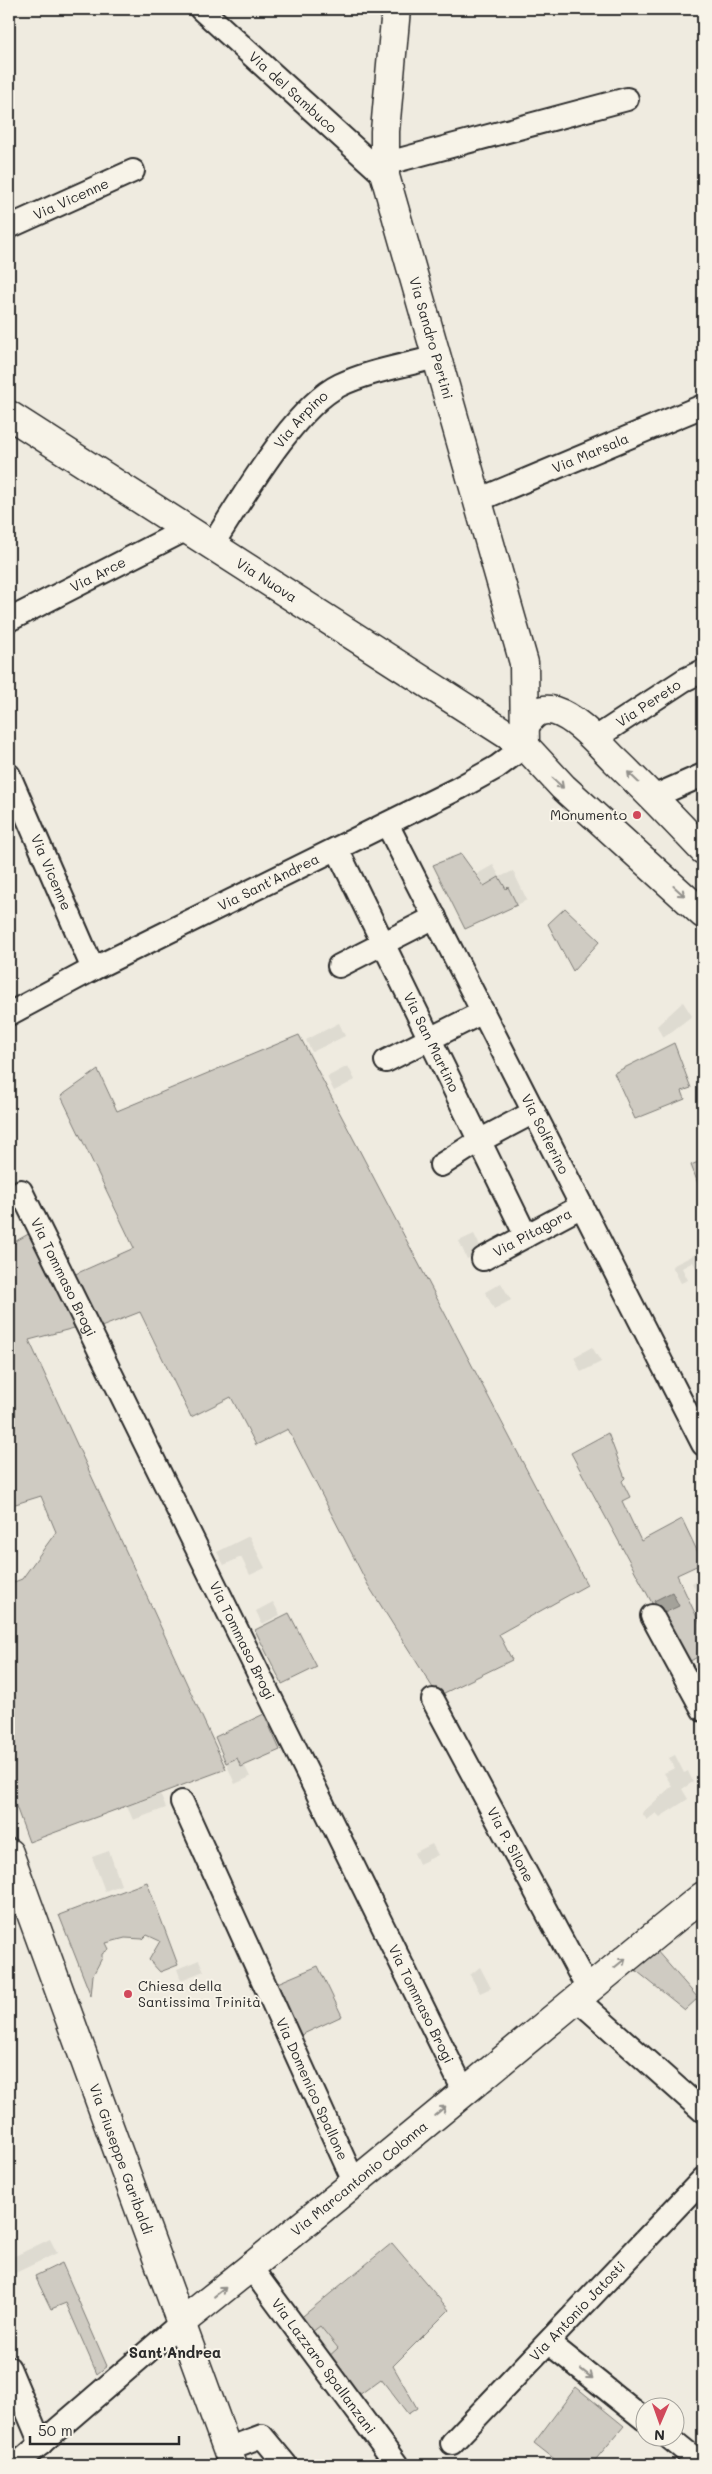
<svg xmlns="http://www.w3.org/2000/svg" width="712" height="2474" viewBox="0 0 712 2474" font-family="Mali,sans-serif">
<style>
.built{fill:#dedbd1}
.green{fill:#cfcbc2;stroke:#7d7b76}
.water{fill:#a4a29a;stroke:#74726e}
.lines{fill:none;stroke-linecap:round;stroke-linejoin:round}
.minor-casing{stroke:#2b2b2b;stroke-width:26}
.tertiary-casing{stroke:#2b2b2b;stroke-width:31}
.secondary-casing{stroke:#2b2b2b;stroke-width:31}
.minor{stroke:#f7f3e8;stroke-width:22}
.tertiary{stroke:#f7f3e8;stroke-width:28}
.secondary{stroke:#f7f3e8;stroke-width:28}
.oneway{stroke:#918f8a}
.poi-dot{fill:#d1495b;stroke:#f7f3e8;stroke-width:2}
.labels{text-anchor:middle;stroke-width:4;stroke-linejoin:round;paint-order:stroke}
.street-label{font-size:14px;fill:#2b2b2b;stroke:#f7f3e8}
.poi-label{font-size:14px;fill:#2b2b2b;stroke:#f7f3e8;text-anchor:end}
.neighbourhood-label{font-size:15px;font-weight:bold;fill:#2b2b2b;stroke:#f7f3e8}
</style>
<rect width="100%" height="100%" fill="#efebe0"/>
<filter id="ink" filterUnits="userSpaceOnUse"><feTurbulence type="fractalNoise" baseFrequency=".02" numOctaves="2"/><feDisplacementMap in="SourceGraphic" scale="10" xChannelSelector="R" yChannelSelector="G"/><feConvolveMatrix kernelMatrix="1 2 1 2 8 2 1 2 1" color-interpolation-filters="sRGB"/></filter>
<g filter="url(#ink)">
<path class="built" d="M493,865L500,877L513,871L527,900L517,905L509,888L484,886L477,874Z
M683,1002L692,1016L663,1038L657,1026Z
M339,1023L345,1036L312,1052L306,1040Z
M348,1066L355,1080L334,1091L327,1077Z
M474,1234L483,1252L467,1259L459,1241Z
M700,1252L703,1259V1281L693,1262L682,1268L688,1280L681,1283L672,1266Z
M501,1283L511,1300L494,1309L485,1292Z
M592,1347L601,1362L581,1372L574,1357Z
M249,1536L265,1568L250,1575L241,1557L224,1565L217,1552Z
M703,1577V1605L692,1583Z
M273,1602L280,1615L262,1624L256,1611Z
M675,1755L684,1773L688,1771L693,1782L682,1789L688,1799L660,1817L656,1813L647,1820L642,1813L672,1786L664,1773L675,1768L669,1758Z
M237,1758L241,1767L245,1766L250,1777L235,1784L226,1763Z
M160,1794L166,1808L133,1820L127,1806Z
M432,1844L438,1855L419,1864L414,1853Z
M109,1851L121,1885L105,1891L92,1857Z
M199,1960L204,1971L181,1980L177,1969Z
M480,1967L491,1988L480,1993L470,1975Z
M50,2239L57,2253L9,2276V2259Z
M320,2326L338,2349L327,2358L308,2335Z"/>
<path class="green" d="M461,854L484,886L499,877L506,889L508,887L517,905L465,929L433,865Z
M565,908L600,941L573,971L548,924Z
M299,1035L587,1585L499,1634L512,1660L438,1696L368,1585L288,1429L256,1445L231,1397L191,1417L140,1312L96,1329L71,1276L134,1248L61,1096L98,1070L117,1111Z
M674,1043L691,1088L682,1091L685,1099L635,1119L614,1073Z
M703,1160V1194H702L691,1165Z
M32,1232L78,1327L29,1340L226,1769L29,1842L9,1787V1584L22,1579L56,1532L41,1496L9,1506V1245Z
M608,1433L625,1478L622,1481L630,1497L622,1501L641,1541L682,1519L703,1563L677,1575L703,1630V1654L685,1664L571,1453Z
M289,1613L317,1667L282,1684L255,1630Z
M264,1714L280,1750L241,1767L237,1758L226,1763L215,1737Z
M147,1882L178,1965L160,1972L149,1960L160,1941L147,1935L143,1939L125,1938L106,1943L109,1949L102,1954V1958L93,1975L91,1996L59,1915Z
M656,1950L698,1998L685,2010L633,1968Z
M318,1966L342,2016L299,2036L275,1984Z
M392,2243L449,2310L393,2366L417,2408L408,2414L381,2379L355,2398L327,2358L338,2348L320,2326L308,2335L298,2320Z
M62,2263L107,2366L97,2374L66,2303L51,2309L35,2276Z
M576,2387L624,2426L591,2465H562L534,2443Z"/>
<path class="water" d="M672,1592L679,1606L660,1615L654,1601Z"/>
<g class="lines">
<g class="minor-casing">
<g id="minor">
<path id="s1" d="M201,9L385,176"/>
<path d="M384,164L627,99"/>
<path id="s2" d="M9,227L133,171"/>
<path id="s3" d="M476,501L703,406"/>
<path id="s4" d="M212,545C241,501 294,407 340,385C369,371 404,366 436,357"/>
<path id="s5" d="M9,620L187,529"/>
<path id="s6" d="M594,739L684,680L703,671"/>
<path id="s7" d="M9,775L93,969"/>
<path d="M653,797L703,775"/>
<path id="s8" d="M387,824L703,1444"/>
<path id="s9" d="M337,849L526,1236"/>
<path d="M339,966L435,917"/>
<path id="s10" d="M9,1014L93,969L459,788L497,767L525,746"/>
<path d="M386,1061L483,1012"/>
<path d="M441,1165L479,1141L534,1112"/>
<path id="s11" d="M21,1191L464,2091"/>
<path id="s12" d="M483,1259L582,1206"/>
<path d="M652,1616L703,1710"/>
<path id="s13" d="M433,1700L588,1989"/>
<path id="s14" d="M182,1802L355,2184"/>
<path d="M577,1999L703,2111"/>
<path id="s15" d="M251,2268L397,2465"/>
<path d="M549,2343L644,2419"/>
<path d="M9,2368L41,2444"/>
<path d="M667,2436L703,2465"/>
<path id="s16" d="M452,2443L703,2179"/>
<path d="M227,2449L262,2436L286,2465"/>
<path d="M16,2465L182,2322"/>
</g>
</g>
<g class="tertiary-casing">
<g id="tertiary">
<path id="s17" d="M9,1853L233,2465"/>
<path id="s18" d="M182,2322C358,2183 528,2037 703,1896"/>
</g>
</g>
<g class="secondary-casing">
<g id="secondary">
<path id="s19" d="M396,9L385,131V176L524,663L525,746L563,787L703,914"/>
<path id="s20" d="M9,415L525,746"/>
<path d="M526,724C533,714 541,707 555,711C577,718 598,743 614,759C645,789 674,819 703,850"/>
</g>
</g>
<use href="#minor" class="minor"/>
<use href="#tertiary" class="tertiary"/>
<use href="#secondary" class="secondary"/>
</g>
<defs><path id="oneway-shaft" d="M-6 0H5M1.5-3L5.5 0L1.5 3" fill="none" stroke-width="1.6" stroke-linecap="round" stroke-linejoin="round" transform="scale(1.25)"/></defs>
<g class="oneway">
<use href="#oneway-shaft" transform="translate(633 777) rotate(-136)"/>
<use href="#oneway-shaft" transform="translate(558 783) rotate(43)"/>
<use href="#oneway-shaft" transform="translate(679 891) rotate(42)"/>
<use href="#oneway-shaft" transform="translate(620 1963) rotate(-39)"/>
<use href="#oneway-shaft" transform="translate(440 2111) rotate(-40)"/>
<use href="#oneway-shaft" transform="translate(220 2292) rotate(-38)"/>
<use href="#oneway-shaft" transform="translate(587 2374) rotate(38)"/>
</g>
</g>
<g class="poi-dot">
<circle cx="637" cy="815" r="5"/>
<circle cx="128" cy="1994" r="5"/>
</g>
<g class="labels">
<g class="street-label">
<text dy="5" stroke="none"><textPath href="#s1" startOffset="124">Via del Sambuco</textPath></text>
<text dy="5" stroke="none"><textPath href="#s2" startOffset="68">Via Vicenne</textPath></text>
<text dy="5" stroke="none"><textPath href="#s19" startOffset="336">Via Sandro Pertini</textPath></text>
<text dy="5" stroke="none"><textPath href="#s4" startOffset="154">Via Arpino</textPath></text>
<text dy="5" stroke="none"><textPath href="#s3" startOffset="124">Via Marsala</textPath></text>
<text dy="5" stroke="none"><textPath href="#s5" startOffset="100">Via Arce</textPath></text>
<text dy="5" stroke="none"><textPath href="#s20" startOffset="306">Via Nuova</textPath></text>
<text dy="5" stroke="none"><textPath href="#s6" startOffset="65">Via Pereto</textPath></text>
<text dy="5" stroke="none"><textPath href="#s7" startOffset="106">Via Vicenne</textPath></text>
<text dy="5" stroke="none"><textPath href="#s10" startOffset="291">Via Sant'Andrea</textPath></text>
<text dy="5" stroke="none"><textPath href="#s9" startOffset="215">Via San Martino</textPath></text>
<text dy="5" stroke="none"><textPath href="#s8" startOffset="348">Via Solferino</textPath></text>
<text dy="5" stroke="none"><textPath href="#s12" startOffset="56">Via Pitagora</textPath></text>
<text dy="5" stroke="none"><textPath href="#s11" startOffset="96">Via Tommaso Brogi</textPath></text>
<text dy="5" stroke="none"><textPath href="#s11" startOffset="501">Via Tommaso Brogi</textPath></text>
<text dy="5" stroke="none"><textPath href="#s13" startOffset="164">Via P. Silone</textPath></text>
<text dy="5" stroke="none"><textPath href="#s11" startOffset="906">Via Tommaso Brogi</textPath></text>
<text dy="5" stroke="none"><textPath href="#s14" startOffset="315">Via Domenico Spallone</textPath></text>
<text dy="5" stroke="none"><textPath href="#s17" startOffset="326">Via Giuseppe Garibaldi</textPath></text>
<text dy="5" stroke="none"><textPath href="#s18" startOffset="228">Via Marcantonio Colonna</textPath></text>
<text dy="5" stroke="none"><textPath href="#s16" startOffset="182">Via Antonio Jatosti</textPath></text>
<text dy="5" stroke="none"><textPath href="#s15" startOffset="122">Via Lazzaro Spallanzani</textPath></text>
</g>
<g class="poi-label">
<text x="627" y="820">Monumento</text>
<text x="138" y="1991" text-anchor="start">Chiesa della<tspan x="138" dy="16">Santissima Trinità</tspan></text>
</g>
<g class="neighbourhood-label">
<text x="175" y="2358">Sant'Andrea</text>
</g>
</g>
<rect width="712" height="2474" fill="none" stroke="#f7f3e8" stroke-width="30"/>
<rect x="15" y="15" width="682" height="2444" fill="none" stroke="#2b2b2b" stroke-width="2" filter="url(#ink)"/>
<g transform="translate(660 2422) rotate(182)"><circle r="24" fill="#f7f3e8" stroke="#a5a39c"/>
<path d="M0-4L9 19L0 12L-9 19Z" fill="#d1495b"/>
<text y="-8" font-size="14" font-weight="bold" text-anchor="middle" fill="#2b2b2b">N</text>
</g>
<path d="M30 2436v8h149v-8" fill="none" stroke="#2b2b2b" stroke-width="2.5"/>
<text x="38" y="2436" font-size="15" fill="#2b2b2b" stroke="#f7f3e8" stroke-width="4" paint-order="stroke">50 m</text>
</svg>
